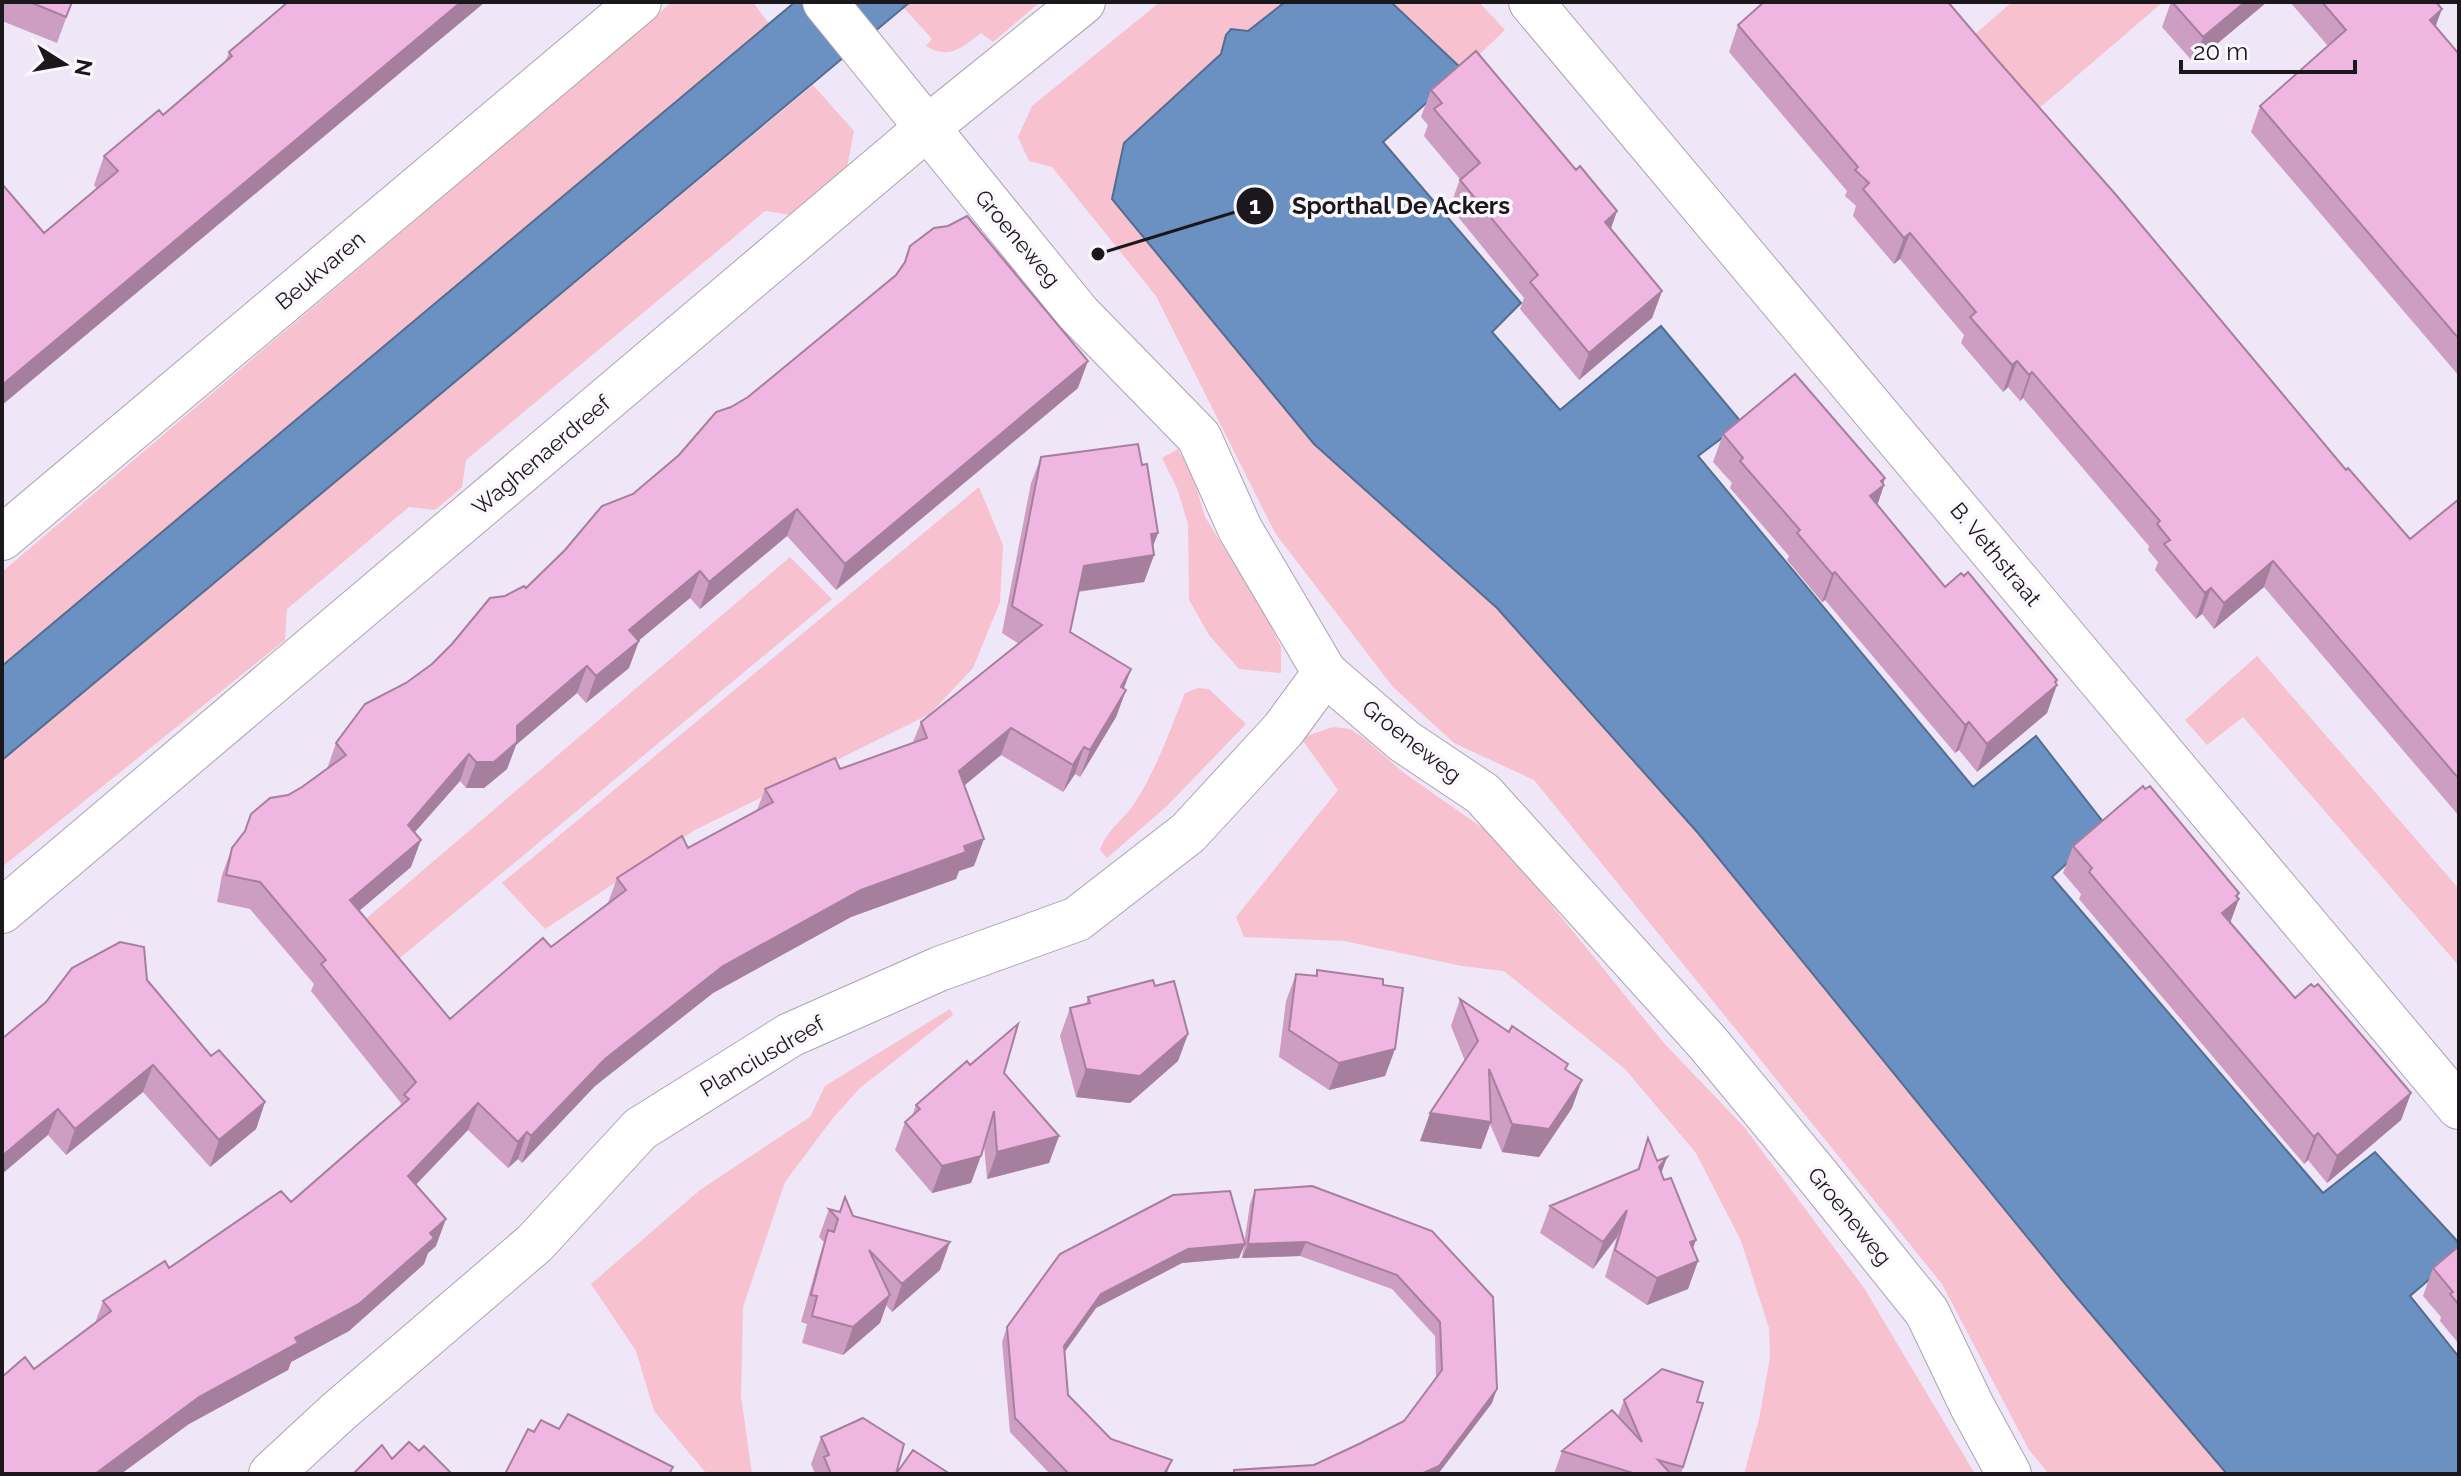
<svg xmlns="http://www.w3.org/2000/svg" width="2461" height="1476" viewBox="0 0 2461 1476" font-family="Raleway,sans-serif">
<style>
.green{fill:#f7c1cf}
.water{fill:#6b91c3;stroke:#536d91;stroke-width:2}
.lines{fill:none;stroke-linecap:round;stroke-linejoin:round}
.minor-casing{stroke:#aba3b2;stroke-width:46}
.tertiary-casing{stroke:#aba3b2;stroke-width:46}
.minor{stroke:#fff;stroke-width:44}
.tertiary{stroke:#fff;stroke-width:44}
.wall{fill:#ce9dc2}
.shaded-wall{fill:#a77f9e}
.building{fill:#efb6e1;stroke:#a77f9e;stroke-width:2}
.labels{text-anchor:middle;stroke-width:7;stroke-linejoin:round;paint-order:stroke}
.street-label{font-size:22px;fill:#1b181d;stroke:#faf7fd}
.leader{fill:none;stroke:#1b181d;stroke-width:3}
.callout-dot{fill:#1b181d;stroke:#faf7fd;stroke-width:3}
.mark-label{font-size:24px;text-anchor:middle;font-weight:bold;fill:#fff}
.callout-label{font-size:24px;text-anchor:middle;font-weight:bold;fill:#1b181d;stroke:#faf7fd;stroke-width:7;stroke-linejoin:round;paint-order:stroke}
</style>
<rect width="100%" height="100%" fill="#efe7f7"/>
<path class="green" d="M672,2H753L769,24L2,666V572Z
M910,2H1040L993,42L981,33C962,48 949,60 926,46L932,39L903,7Z
M1160,2H1285L1248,31L1226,35L1221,54L1124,143L1314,444L1497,608L1698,833L2232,1474H2049L2029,1450L1942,1284L1534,780L1454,743L1393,687L1275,533L1156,296L1052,167L1029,161L1018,137L1032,106Z
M1391,2H1479L1505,30L1463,70Z
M2012,2H2163L2037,110L1973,36Z
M813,85L854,131L847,168L791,215L765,211L726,244L466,460L462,487L435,510L409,507L287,609L285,640L2,867V760Z
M1178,449L1192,473L1205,517L1265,614L1281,647V673L1239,669L1209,635L1189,600L1188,524L1177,488L1162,458Z
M979,487L1003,545L1000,602L973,668L930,714L695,830L545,929L502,883Z
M790,557L832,599L383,972L347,935Z
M2257,656L2459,889V966L2243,717L2207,745L2185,720Z
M1198,688L1209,689L1246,724L1167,806L1107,858L1100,850C1106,831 1123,820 1134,804C1156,770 1170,731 1185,693Z
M1333,727L1350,729L1365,739L1404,773L1497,838L1663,1042L1745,1128L1864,1288L1975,1474H1744L1759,1419L1770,1357L1769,1328L1741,1241L1696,1153L1625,1069L1504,971L1462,966L1344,941L1244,937L1236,917L1338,790L1301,738Z
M950,1009L953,1015L860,1088L833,1118L785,1182L743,1307L741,1396L752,1474H707L654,1411L636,1351L591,1284L700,1190L810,1117L825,1086Z"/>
<path class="water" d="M795,2H910L2,760V666Z
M1285,2H1391L1463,70L1383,142L1521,303L1492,332L1560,410L1661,326L1742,423L1698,456L1973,787L2036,736L2107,827L2052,877L2323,1193L2375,1152L2459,1243V1254L2410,1296L2459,1357V1474H2227L2067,1286L1698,833L1497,608L1314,444L1112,199L1124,143L1221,54L1226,35L1231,29L1248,31Z"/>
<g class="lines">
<g class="minor-casing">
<path id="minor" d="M1531,2L2459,1107
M2,911L927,128
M271,1474L338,1412L535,1243L640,1129L790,1035L939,969L1077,919L1188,833L1283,730L1325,673"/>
</g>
<g class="tertiary-casing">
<path id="tertiary" d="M825,2L1078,313L1199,437L1240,529L1325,673L1404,741L1483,794L1707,1042L1817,1175L1927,1312L1972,1406L2009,1474
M927,128L1083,2
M2,538L639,2"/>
</g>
<use href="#minor" class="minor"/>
<use href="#tertiary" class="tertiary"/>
</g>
<path class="wall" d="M2,2H72L57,43L2,21Z
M485,2L2,405V184L44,233L97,189L94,185L104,156L163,115L225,62L229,52Z
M2171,2H2267L2194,63L2162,27Z
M2290,2H2436V27L2459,54V376L2251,132L2260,106L2328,46Z
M1738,25L2346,470L2410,539L2459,499V816L2264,587L2214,629L2202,614L2196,619L2155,570L2158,562L2148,550L2149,546L2023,398L2020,401L2008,387L2003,392L1961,343L1964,335L1900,259L1894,264L1853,216L1856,206L1845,196L1847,191L1729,52Z
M1431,90L1576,170L1617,211L1611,229L1662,291L1652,318L1579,380L1520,309L1524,298L1450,207L1460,179L1424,136L1428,125L1421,117Z
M1078,388L836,590L787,536L700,609L690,598L638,641L629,668L586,703L577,693L516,745L507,769L484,788H466L460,781L415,832L411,867L359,911L450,1019L551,947L608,903L617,878L688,848L757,810L765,789L840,769L913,742L921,722L1019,644L1002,633L1031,483L1041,457L1142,465L1158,533L1153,546L1154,555L1144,582L1078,592L1070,632L1131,669L1124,689L1126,690L1116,717L1080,777L1075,774L1063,792L1001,755L964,786L974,866L959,871L956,879L851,917L713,993L595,1086L522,1163L518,1159L508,1168L468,1130L416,1185L436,1246L428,1253L424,1264L349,1331L291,1362L288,1370L189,1424L34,1369L95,1323L103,1301L169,1268L291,1202L400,1107L401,1103L311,991L314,984L250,909L217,902L222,875L232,848L302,787L327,769L336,743L406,683L432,664L505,596Z
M1723,434L1885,478L1883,483L1884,485L1877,505L1945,587L2057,680L2047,713L1977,772L1959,750L1955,753L1825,600L1822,602L1787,560L1789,556L1730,488L1732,483L1713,462Z
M2073,846L2238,897L2230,922L2295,998L2411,1093L2401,1120L2327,1183L2308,1160L2304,1164L2079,899L2081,894L2063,873Z
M1317,970L1383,985L1395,1049L1385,1076L1329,1090L1279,1057L1286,1001L1296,974L1315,976Z
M147,980L211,1056L265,1102L256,1129L210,1167L143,1092L66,1155L48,1135L3,1038Z
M1155,986L1188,1034L1178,1061L1130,1103L1076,1097L1060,1036L1070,1008L1086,1004L1088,997Z
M1460,999L1566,1070L1572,1108L1539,1157L1502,1152L1490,1124L1481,1149L1420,1141L1465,1061L1451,1026Z
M970,1065L1004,1073L1059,1136L1049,1163L987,1179L984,1145L971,1183L932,1193L895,1150L905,1122L912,1116L916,1105Z
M1648,1138L1657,1161L1667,1157L1661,1173L1698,1261L1688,1289L1647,1305L1605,1277L1617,1237L1593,1269L1540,1233L1550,1206L1637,1170Z
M1255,1190L1432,1231L1492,1403L1438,1474H1233L1234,1470L1314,1465L1361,1443L1404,1421L1436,1378L1435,1336L1392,1289L1300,1256L1242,1258L1244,1244L1239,1258L1182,1263L1096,1308L1064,1352L1068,1395L1111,1439L1172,1460L1167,1474H1050L1010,1432L1002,1342L1007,1327L1060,1254L1244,1244L1250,1204Z
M845,1197L853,1216L940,1270L892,1312L886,1305L880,1323L843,1355L802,1343L807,1324L801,1322L819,1258L824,1242L819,1237L829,1209L839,1212Z
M2459,1246V1344L2440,1321L2441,1317L2423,1296L2433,1268Z
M1624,1400L1697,1402L1703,1403L1681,1474H1554L1562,1451L1618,1416Z
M821,1437L896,1474H815L811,1464Z"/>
<path class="shaded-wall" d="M461,2H485L2,405V385Z
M2245,2H2267L2194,63L2203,37Z
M2442,9L2432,36L2430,20Z
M1617,211L1607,239L1605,222Z
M1910,233L1900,259L1894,264L1904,238Z
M1662,291L1652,318L1579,380L1589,353Z
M1088,361L1078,388L836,590L845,564Z
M2017,361L2008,387L2003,392L2012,365Z
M2032,372L2023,398L2020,401L2029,375Z
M1885,478L1882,487L1884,485L1875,512L1870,496Z
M797,509L787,536L700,609L709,582Z
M1158,533L1149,556L1154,555L1144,582L1074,592L1084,566L1151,534Z
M2273,561L2264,587L2214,629L2224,603Z
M700,571L690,598L619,657L629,630Z
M1835,572L1825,600L1822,602L1832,574Z
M2211,588L2202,614L2196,619L2205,593Z
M639,641L629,668L586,703L596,676Z
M587,666L577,693L516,745L507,769L484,788H466L476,762Z
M1131,669L1121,695V687Z
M2057,680L2054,687L2057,685L2047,713L1977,772L1987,744Z
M1126,690L1116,717L1080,777L1090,750Z
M1969,722L1959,750L1955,753L1965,725Z
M1011,728L1001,755L949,798L959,771Z
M1084,747L1075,774L1063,792L1073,765Z
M469,754L460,781L398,851L408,825Z
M984,839L974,866L959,871L956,879L851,917L713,993L595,1086L522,1163L531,1136L605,1059L723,966L861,890Z
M421,840L411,867L340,927L350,900Z
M2239,893L2236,901L2239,899L2229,926L2222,913Z
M1188,1034L1178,1061L1130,1103L1076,1097L1086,1069Z
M1395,1049L1385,1076L1329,1090L1339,1063Z
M153,1065L143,1092L66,1155L75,1129Z
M1582,1080L1572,1108L1539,1157L1502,1152L1512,1124Z
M2411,1093L2401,1120L2327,1183L2337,1156Z
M265,1102L256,1129L210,1167L219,1140Z
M478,1103L468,1130L398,1203L408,1176Z
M58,1109L48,1135L2,1174V1156Z
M1430,1113L1491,1122L1481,1149L1420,1141Z
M527,1132L518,1159L508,1168L518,1142Z
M2318,1133L2308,1160L2304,1164L2314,1137Z
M1059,1136L1049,1163L987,1179L997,1152Z
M981,1156L971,1183L932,1193L942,1166Z
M1667,1157L1657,1185L1659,1167Z
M1627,1210L1617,1237L1593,1269L1603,1242Z
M446,1219L436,1246L428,1253L424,1264L349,1331L291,1362L288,1370L189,1424L121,1474H95L199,1397L295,1338L430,1233Z
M1696,1240L1687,1266L1698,1261L1688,1289L1647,1305L1657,1278L1690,1242Z
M950,1242L940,1270L892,1312L902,1284Z
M1306,1242L1300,1256L1242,1258L1248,1244Z
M1245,1244L1239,1258L1182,1263L1096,1308L1059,1360L1064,1346L1101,1294L1188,1249Z
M890,1295L880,1323L843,1355L853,1327Z
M1497,1389L1492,1403L1438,1474H1421Z"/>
<path class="building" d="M30,2H72L66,17Z
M288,2H461L2,385V184L44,233L118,171L104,156L159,110L163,115L232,56L229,52Z
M1764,2H1948L1993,55L2117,196L2346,470L2348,468L2410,539L2459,499V779L2273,561L2224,603L2211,588L2205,593L2164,544L2170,540L2157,524L2160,521L2032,372L2029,375L2017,361L2012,365L1970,317L1976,312L1910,233L1904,238L1863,189L1869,183L1855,170L1858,167L1738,25Z
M2172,2H2245L2203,37Z
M2322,2H2436L2442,9L2430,20L2459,54V339L2260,106L2346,30Z
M1476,51L1576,170L1580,166L1617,211L1605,222L1662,291L1589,353L1530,282L1538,275L1460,180L1480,163L1434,109L1442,103L1431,90Z
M967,216L1088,361L845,564L797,509L709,582L700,571L629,630L639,641L596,676L587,666L517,726V742L494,762H476L469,754L408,825L421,840L350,900L450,1019L543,938L551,947L626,890L617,878L682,836L688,848L773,802L765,789L835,758L840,769L927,738L921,722L1042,625L1012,606L1041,457L1138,444L1142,465L1147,464L1158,533L1151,534L1154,555L1084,566L1070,632L1131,669L1121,687L1126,690L1090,750L1084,747L1073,765L1011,728L959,771L984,839L964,846L966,852L861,890L723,966L605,1059L531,1136L527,1132L518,1142L478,1103L408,1176L446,1219L430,1233L434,1238L359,1304L295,1338L298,1343L199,1397L95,1474H2V1377L25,1357L34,1369L111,1311L103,1301L165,1261L169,1268L281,1191L291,1202L409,1099L404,1095L416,1082L321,964L326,960L260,882L226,875L232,848L245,831L251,814L270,798L288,795L302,787L346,755L336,743L365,704L406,683L432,664L452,644L490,598L505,596L524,586L526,588L565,550L602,506L633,494L679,455L716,412L731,407L748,397L896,275L905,262L910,246L934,228L948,226Z
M1795,374L1885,478L1881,481L1884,485L1870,496L1945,587L1961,573L1964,576L1968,572L2057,680L2055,682L2057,685L1987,744L1969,722L1965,725L1835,572L1832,574L1797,533L1800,530L1740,461L1743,458L1723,434Z
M2143,786L2145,789L2150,786L2239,893L2236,896L2239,899L2222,913L2295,998L2311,984L2314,987L2318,984L2411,1093L2337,1156L2318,1133L2314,1137L2089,872L2092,868L2073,846Z
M120,942L144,947L147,980L211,1056L219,1050L265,1102L219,1140L153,1065L75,1129L58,1109L2,1156V1036L3,1038L46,1002L72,968Z
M1317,970L1383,979V985L1403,988L1395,1049L1339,1063L1289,1030L1296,974L1317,976Z
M1153,980L1155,986L1174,981L1188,1034L1140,1076L1086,1069L1070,1008L1090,1003L1088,997Z
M1460,999L1509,1032L1512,1026L1568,1064L1565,1069L1582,1080L1549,1129L1512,1124L1489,1069L1491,1122L1430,1113L1478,1041Z
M1018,1024L1004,1073L1059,1136L997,1152L994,1111L981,1156L942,1166L905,1122L920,1109L916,1105L967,1061L970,1065Z
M1648,1138L1657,1161L1667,1157L1659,1167L1664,1180L1671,1178L1696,1240L1690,1242L1698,1261L1657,1278L1615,1250L1627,1210L1603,1242L1550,1206L1639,1169Z
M1312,1186L1432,1231L1493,1297L1497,1389L1439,1466L1421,1474H1234V1470L1314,1465L1361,1443L1404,1421L1442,1370L1440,1322L1397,1275L1306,1242L1248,1244L1255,1190Z
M1230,1191L1245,1244L1188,1249L1101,1294L1064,1346L1068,1395L1111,1439L1172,1460L1164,1474H1069L1015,1418L1007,1327L1060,1254L1173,1195Z
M845,1197L853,1216L950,1242L902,1284L869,1250L890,1295L853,1327L812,1316L817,1296L811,1295L828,1230L834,1232L838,1219L829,1209L840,1212Z
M2459,1246V1305L2450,1294L2453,1292L2433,1268Z
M1662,1369L1703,1382L1697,1402L1703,1403L1683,1467L1658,1460L1671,1474H1636L1562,1451L1612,1410L1642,1442L1624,1400Z
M568,1414L673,1467L669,1474H505L528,1429L534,1432L541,1420L559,1429Z
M863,1418L904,1444L896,1474H831L824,1457L829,1455L821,1437Z
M409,1442L419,1451L424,1446L452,1474H353L382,1445L392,1459Z
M913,1450L950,1474H896Z"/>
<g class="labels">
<g class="street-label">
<text transform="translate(1018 238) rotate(50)" y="8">Groeneweg</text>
<text transform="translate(320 270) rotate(-40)" y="8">Beukvaren</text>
<text transform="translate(541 455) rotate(-40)" y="8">Waghenaerdreef</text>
<text transform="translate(1996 554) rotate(50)" y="8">B. Vethstraat</text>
<text transform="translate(1412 741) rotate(38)" y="8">Groeneweg</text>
<text transform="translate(762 1056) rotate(-30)" y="8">Planciusdreef</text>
<text transform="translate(1850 1216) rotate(51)" y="8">Groeneweg</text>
</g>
</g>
<path class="leader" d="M1098 254L1255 206"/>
<g class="callout-dot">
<circle cx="1098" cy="254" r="8"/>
<circle cx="1255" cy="206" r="20"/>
</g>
<g class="mark-label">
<text x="1255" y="214">1</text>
</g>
<g class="callout-label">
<text x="1401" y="214">Sporthal De Ackers</text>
</g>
<rect width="2461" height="1476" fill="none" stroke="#1b181d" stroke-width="8"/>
<g transform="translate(64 64) rotate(101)" stroke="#faf7fd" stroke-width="6" paint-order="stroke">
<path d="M0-6L14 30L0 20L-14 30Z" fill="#1b181d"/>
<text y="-12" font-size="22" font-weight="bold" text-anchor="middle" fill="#1b181d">N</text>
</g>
<path d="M2181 60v12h174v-12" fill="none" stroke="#1b181d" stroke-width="4"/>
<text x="2193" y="60" font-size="24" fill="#1b181d" stroke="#faf7fd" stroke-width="6" paint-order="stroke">20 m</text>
</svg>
